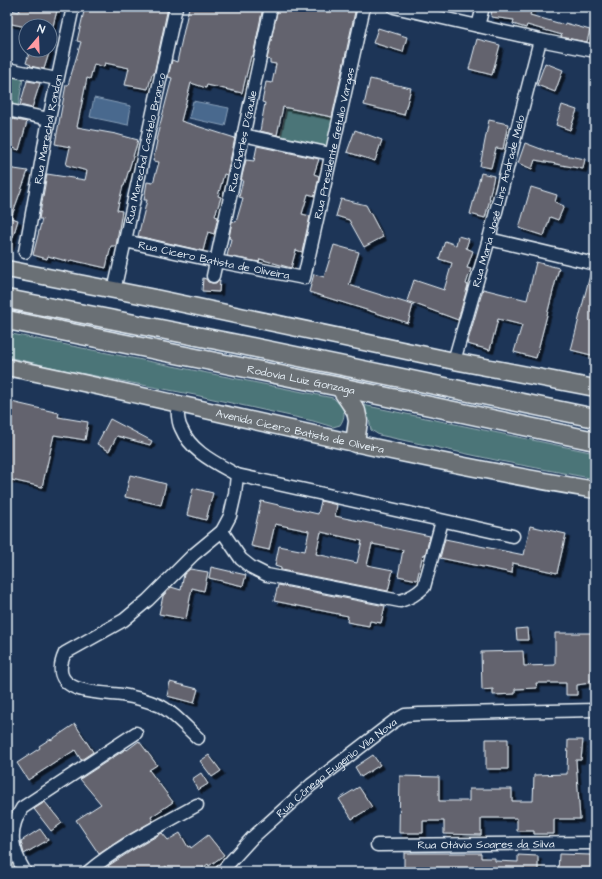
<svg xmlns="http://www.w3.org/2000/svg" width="602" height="879" viewBox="0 0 602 879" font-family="'Architects Daughter',sans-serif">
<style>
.green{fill:#4b7478;stroke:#9ab2b8}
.water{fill:#48698e;stroke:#889fb8}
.building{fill:#64646e;stroke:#e8f1f8;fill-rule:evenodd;filter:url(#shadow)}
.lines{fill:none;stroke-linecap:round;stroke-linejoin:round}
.minor-casing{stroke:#e8f1f8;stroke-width:15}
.major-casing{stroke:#e8f1f8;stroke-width:19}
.highway-casing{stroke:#e8f1f8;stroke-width:21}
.minor{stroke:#1d3557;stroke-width:12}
.major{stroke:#6b7074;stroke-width:16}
.highway{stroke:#6b7074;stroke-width:18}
.labels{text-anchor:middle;stroke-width:4;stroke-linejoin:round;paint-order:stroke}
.street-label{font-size:11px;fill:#e8f1f8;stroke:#1d3557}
</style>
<defs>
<filter id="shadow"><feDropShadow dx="3.5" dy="3.5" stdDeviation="0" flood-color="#0009"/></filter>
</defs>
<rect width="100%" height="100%" fill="#1d3557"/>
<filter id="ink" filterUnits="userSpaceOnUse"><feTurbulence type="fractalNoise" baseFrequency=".025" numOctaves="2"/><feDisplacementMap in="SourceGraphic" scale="8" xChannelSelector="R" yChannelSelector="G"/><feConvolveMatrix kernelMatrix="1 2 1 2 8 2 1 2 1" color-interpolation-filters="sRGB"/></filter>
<g filter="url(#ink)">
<path class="green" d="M7,75L23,78L18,108L7,106Z
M286,108L333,118L327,148L280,138Z
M7,333L333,398C343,406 348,413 340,425L333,427L313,421L195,395L69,371L7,357Z
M363,405L595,453V479L500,461L379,435L371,430L369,419Z"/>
<path class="water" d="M94,98L131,106L128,125L90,117Z
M193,101L229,108L225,126L189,118Z"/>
<path class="building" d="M20,7H58L53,26H26V27L7,23V9L19,12Z
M85,7H168L154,74H152L148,89L125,85L129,68L105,63L104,67L94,64L90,79L87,78L77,127L116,134L138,140L124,186H123L117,210L122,211L116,246H111L106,268L71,260L70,262L48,256L47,259L33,255L42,219H39L47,174L85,180L87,171L66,165L70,147L55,144L66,85H68L81,42L77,41Z
M189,7H263L253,56H251L242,93L207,85L206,88L191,83L181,121L235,138L227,175L224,174L218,196L221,197L215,216L218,217L214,234L208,232L203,251L138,236L147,200H144L147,182L153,183L159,162L153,161L157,141L156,140L172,78L168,77L172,60L177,62Z
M278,7H356L332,117L283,107L277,135L260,131L265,103L262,102L266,82L272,83L276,64L270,63V60L267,59Z
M492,7H532L530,15L565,25V23L590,30L587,42L561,37L562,35L527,25L526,28L513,24L514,20L491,17Z
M378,28L407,37L403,52L373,43Z
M477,39L500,45L492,75L469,69Z
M30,50H50L44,69L30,66L31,65L26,63Z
M545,63L563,70L555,92L537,85Z
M370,79L411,88L404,115L364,105Z
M27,81L40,83L32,108L20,105Z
M562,105L577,110L570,130L556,125Z
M7,118L27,122L19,150L7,146Z
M489,120L508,124L503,149L496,148L491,168L480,166Z
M355,130L382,140L375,161L347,152Z
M525,143L549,152L585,159L583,169L535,160L532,169L518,163Z
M257,146L319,159L314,174L319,176L315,196L308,194L302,214L310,216L302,252L296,250L291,268L260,259L259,262L227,256L231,239L229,238L232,221L236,222L243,198L239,197L243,180H241L246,160L254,161Z
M7,168L28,171L11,218L18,220L10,247H7Z
M481,173L494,176L489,199H490L485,218L470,214Z
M531,187L557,195L555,202L564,206L558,220L550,217L544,236L519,228Z
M341,199L366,205L383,237L364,247L349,220L336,216Z
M458,236L469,239L466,248L473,251L467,268L471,269L466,284L468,285L458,320L407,301L414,280L444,290L452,263L439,259L445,241L456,245Z
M334,245L359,252L349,285L413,305L408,323L309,292L314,274L324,277Z
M536,262L559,268L536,358L514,352L522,325L498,319L490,350L467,344L483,289L527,300Z
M591,271H595V356L571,350Z
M203,278L206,279L208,282L212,283H216L220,280L219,292L202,291Z
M7,401L59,413L58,417L88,422L85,440L54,435L42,487L7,479Z
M110,419L152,441L150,445L117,436L109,451L97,444Z
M130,475L166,484L161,505L125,497Z
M193,488L213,493L206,520L187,515Z
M261,501L318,514L321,501L337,505L335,516L430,536L425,555L423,554L417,580L398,576L403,550L372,544L367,565L393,570L388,591L281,570V568L275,566L279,546L305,551L309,531L275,524L269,550L251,546ZM321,532L362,541L357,563L316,554Z
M530,526L566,534L557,573L513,563L512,573L440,558L445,539L524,555Z
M211,567L246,575L243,586L209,578Z
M190,569L208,572L204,591L192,588L186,619L159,614L163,596L171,587L181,590L184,574Z
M278,585L385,606L381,623L370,621L369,626L347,622L348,616L274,601Z
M527,628L528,640H517L516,629Z
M555,633H595V680H590V683L577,685V695H566V683H536L537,688L515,689V694L493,695V689L482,690L481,652L523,651L524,666L555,665Z
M170,682L198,689L194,703L167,696Z
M75,724L93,752L81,760L75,750L28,780L17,763L40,748L39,746L50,739L51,740Z
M486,739H508V769H486Z
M568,740H583L581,760H576L580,819H554V834H534V831H517V818H481V835L444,834V821H423V833H399L400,776L439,777V801H469V789H512V801H533L534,775L567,774Z
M139,741L157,765L149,770L173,802L151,817L153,821L123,838L99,854L76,820L101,804L80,779L126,749L127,750Z
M209,755L221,771L212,777L200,761Z
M373,755L380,765L361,777L355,767Z
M201,773L208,784L198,790L192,779Z
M359,787L372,807L352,819L339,799Z
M45,802L62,823L51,831L34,809Z
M40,829L48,840L24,854L21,841Z
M162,833L168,840L180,833L188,847L190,846L191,848L208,835L224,855L209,866L208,864L197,872H170L166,866L159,872H112L108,866L131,851Z
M7,849L11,862L7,865Z
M404,853H481V858H495V861L518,862V855L538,856V872H404Z
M559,854L591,855V872H558Z"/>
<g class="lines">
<g class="minor-casing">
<g id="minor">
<path d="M394,7L540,40L595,51"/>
<path d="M478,26L483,7"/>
<path d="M7,69L57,79"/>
<path d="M7,110L49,119"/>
<path d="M243,135L331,154"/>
<path d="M489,239L595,264"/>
<path id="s1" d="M125,241L216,261L304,278L364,7"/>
<path id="s2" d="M25,252L49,119L73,7"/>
<path id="s3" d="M213,276L271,7"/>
<path id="s4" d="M114,291L176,7"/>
<path id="s5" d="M454,361L489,239L540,40"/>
<path d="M177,403C178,411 177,421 181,428C191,452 216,463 237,475L235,494L230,516L222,531L193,555L148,600L124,620L65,653C46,694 97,692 122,695C134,697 146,700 158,705C171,710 187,728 198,738"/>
<path d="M237,475L513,536"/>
<path d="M222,531L241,559L251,567L267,575L400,601C410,598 417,594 424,587L442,521"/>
<path id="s6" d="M377,845L595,843"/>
<path d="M25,872C12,850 7,831 22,808L136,733"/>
<path d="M88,872C120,845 160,826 197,805"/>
<path id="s7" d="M221,872L252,838L311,785L393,722L405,715L419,714L595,710"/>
</g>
</g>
<g class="major-casing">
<g id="major">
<path d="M7,269L155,298L454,361L595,388"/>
<path id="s8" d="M7,367C203,407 397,457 595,490"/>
</g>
</g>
<g class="highway-casing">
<g id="highway">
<path d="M7,299L232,343L595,418"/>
<path id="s9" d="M7,320L340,387L595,441"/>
<path d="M340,387L356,411L358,421L355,443"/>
</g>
</g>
<use href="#minor" class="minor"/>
<use href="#major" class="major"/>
<use href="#highway" class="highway"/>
</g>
</g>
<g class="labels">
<g class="street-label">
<text dy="4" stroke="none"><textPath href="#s2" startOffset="125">Rua Marechal Rondon</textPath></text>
<text dy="4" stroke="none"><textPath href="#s3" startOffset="138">Rua Charles D'Gaulle</textPath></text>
<text dy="4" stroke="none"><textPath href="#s1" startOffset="321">Rua Presidente Getulio Vargas</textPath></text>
<text dy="4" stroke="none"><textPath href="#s4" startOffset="146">Rua Marechal Castelo Branco</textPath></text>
<text dy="4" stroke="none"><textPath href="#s5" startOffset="166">Rua Maria José Lins Andrade Melo</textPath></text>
<text dy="4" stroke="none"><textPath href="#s1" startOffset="91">Rua Cicero Batista de Oliveira</textPath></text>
<text dy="4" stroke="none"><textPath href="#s9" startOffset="300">Rodovia Luiz Gonzaga</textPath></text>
<text dy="4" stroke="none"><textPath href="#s8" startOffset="300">Avenida Cicero Batista de Oliveira</textPath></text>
<text dy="4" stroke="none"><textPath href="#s7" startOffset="156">Rua Cônego Eugenio Vila Nova</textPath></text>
<text dy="4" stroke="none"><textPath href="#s6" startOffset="109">Rua Otávio Soares da Silva</textPath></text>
</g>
</g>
<rect width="602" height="879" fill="none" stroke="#1d3557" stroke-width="24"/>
<rect x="12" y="12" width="578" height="855" fill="none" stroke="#e8f1f8" stroke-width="1.5" filter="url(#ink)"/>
<g transform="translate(38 38) rotate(19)"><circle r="19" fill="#1d3557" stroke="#6e8097"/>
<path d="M0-3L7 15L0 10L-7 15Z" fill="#ff9aa2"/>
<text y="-6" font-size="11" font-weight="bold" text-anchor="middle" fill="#e8f1f8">N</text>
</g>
</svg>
